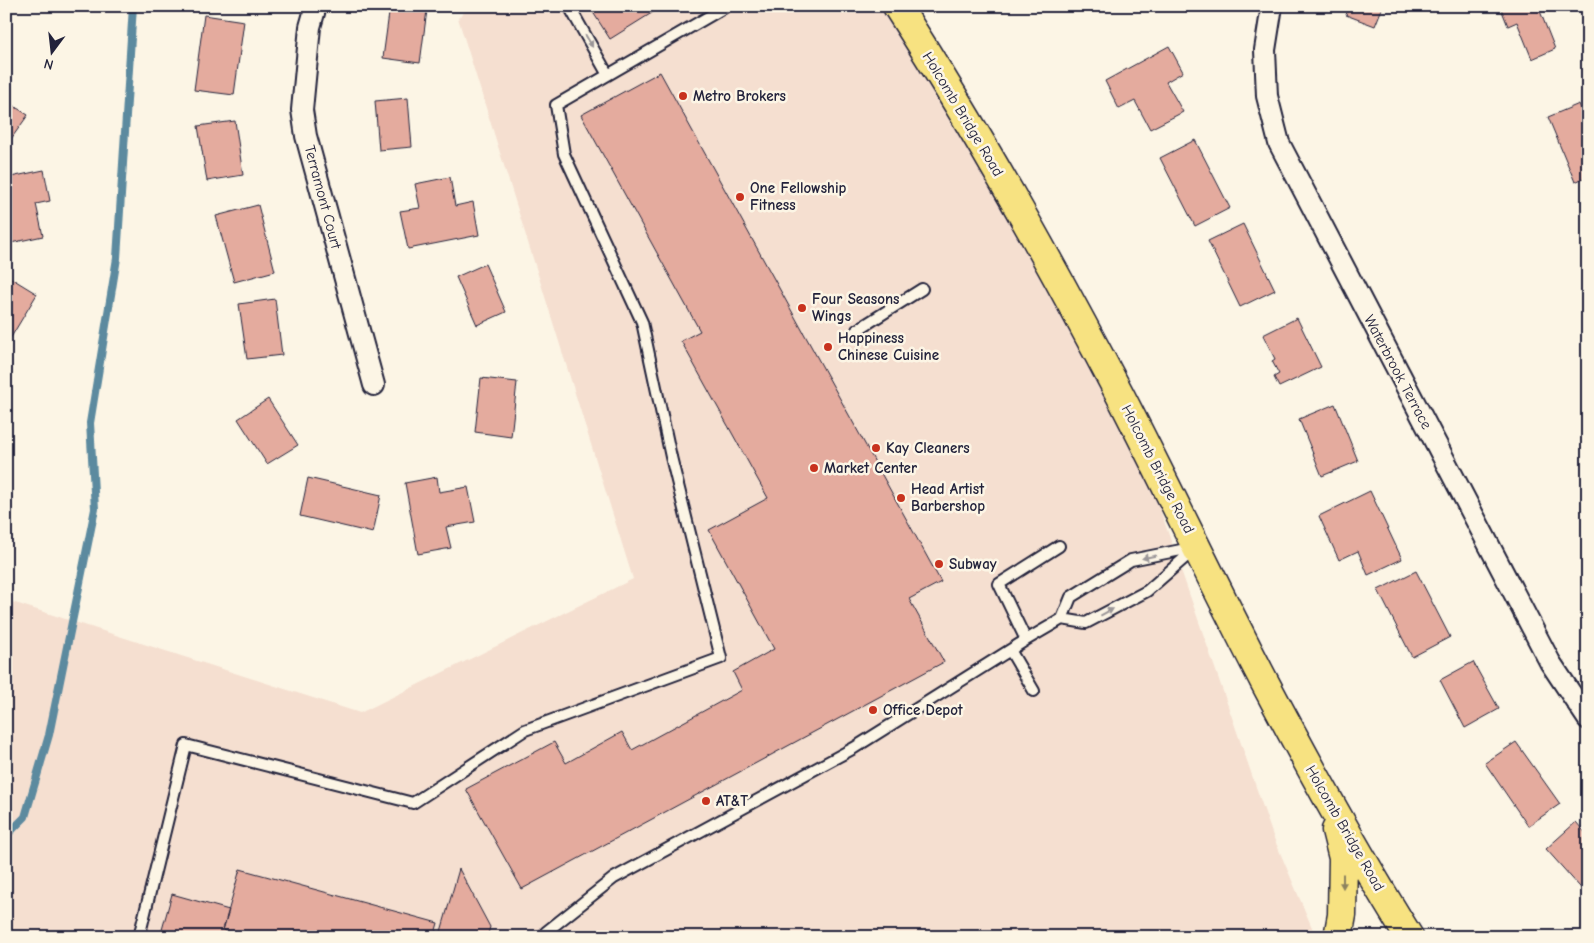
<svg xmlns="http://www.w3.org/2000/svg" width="1594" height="943" viewBox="0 0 1594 943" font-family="'Comic Neue',sans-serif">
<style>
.built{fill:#f5dfd0}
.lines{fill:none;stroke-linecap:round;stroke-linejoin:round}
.stream{stroke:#5c8a9f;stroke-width:8}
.building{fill:#e4ab9e;stroke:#22223b}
.service-casing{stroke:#22223b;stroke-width:14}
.minor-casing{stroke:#22223b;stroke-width:24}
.primary-casing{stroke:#22223b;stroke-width:31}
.service{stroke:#fcf5e5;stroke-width:10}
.minor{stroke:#fcf5e5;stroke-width:20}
.primary{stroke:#f7e281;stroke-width:28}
.oneway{fill:#9a9698}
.oneway2{fill:#8c825e}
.poi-dot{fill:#c8321e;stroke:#fcf5e5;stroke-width:2}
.labels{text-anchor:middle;stroke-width:5;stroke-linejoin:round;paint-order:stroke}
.poi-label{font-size:15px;font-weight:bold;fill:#22223b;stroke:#fcf5e5;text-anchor:start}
.street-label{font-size:15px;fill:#22223b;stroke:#fcf5e5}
</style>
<rect width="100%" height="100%" fill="#fcf5e5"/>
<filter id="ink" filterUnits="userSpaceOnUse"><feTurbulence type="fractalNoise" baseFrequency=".02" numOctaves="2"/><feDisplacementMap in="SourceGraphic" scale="10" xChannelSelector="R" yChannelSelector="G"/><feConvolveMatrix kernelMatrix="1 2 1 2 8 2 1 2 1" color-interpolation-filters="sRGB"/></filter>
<g filter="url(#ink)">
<path class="built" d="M471,6H908L1116,382L1273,836L1316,937H6V600L360,713L633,579L458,18Z"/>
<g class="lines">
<path class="stream" d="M6,836L25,817L49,735L95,509L90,423L117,258L133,6"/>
</g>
<path class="building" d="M390,6H402L427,10L420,63L383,58Z
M589,6H663L610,39Z
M1349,6H1383L1375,26L1346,15Z
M1500,6H1538L1555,49L1532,59L1517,22L1508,26Z
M204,15L244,21L234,95L194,90Z
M1169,46L1183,72L1166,82L1183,112L1150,129L1135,101L1119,109L1105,81Z
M660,72L941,582L909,599L944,662L522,889L466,789L554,742L566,763L622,732L632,750L742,690L733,672L774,649L709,530L768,498L681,341L700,331L581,115Z
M408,98L412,147L379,150L375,101Z
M6,101L28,115L6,146Z
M1579,104L1588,125V176L1575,182L1548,117Z
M235,121L243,175L207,181L198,126Z
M1195,140L1230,208L1195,226L1160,158Z
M44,170L50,201L36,204L43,236L6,244V178Z
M450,177L455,206L473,202L479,235L408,249L400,211L420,208L415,184Z
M258,205L275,271L234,282L216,216Z
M1243,224L1275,290L1240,307L1208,241Z
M485,264L506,312L477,325L456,277Z
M6,275L37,294L10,339L6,337Z
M275,299L282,355L247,359L239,304Z
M1297,318L1321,367L1279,387L1274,377L1279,374L1272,361L1275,359L1263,335Z
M481,378L517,382L511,437L475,432Z
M268,399L298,445L267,464L238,419Z
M1335,404L1358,461L1322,476L1299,419Z
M437,477L439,492L468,487L475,522L446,527L451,548L418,554L405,483Z
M308,478L381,495L373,533L300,516Z
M1370,491L1402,559L1368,575L1358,551L1339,560L1319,516Z
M1416,571L1450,637L1412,657L1378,590Z
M1473,662L1499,709L1465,728L1440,680Z
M1516,742L1560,804L1528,826L1485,763Z
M1576,822L1588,836V896L1546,849Z
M240,869L438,923L434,937H247L223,930Z
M459,869L490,927L487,937H434L435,934L440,935Z
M172,894L229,910L223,930L247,937H160Z"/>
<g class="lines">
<g class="service-casing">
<path id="service" d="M569,6L608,75
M857,330L922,289
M1062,619L1086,623L1147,591L1196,548
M1026,640L1062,619L1071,597L1131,560L1196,547
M1010,650L1034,691
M139,937L186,745L413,803L525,730L721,658L671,457L642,322L564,154L556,105L727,6
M545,937L546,932L614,878L854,748L1026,640L999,584L1059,546"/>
</g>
<g class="minor-casing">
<path id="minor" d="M316,6L310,27L302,110L306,136L374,385
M1272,6L1265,50L1267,96L1279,143L1550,662L1588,719"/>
</g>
<g class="primary-casing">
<path id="primary" d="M897,6C978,132 1051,263 1120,395C1169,490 1215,587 1264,681C1310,768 1357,854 1409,937
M1336,830L1343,858L1342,915L1338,937"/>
</g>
<use href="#service" class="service"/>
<use href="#minor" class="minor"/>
<use href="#primary" class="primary"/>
</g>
<defs><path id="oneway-solid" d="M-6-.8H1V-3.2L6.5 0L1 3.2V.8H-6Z" transform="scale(1.25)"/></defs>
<g class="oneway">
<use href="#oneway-solid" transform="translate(589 41) rotate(60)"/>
<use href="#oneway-solid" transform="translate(1149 557) rotate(168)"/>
<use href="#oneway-solid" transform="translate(1107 612) rotate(-28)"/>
</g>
<use class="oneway2" href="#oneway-solid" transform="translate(1343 881) rotate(90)"/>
</g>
<g class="poi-dot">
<circle cx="683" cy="96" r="5"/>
<circle cx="740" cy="197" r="5"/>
<circle cx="802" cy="308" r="5"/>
<circle cx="828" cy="347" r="5"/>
<circle cx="876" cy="448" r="5"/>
<circle cx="814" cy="468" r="5"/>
<circle cx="901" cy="498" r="5"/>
<circle cx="939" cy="564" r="5"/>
<circle cx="873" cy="710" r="5"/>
<circle cx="706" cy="801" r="5"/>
</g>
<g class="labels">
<g class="poi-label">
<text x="693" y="101">Metro Brokers</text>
<text x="750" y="193">One Fellowship<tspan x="750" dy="17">Fitness</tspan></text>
<text x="812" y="304">Four Seasons<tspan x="812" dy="17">Wings</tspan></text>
<text x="838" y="343">Happiness<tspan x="838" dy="17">Chinese Cuisine</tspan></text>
<text x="886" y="453">Kay Cleaners</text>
<text x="824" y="473">Market Center</text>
<text x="911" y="494">Head Artist<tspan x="911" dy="17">Barbershop</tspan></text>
<text x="949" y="569">Subway</text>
<text x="883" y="715">Office Depot</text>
<text x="716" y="806">AT&amp;T</text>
</g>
<g class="street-label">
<text transform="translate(963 114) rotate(59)" y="5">Holcomb Bridge Road</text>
<text transform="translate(323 197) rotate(75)" y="5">Terramont Court</text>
<text transform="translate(1398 372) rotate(62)" y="5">Waterbrook Terrace</text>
<text transform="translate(1158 469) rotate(63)" y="5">Holcomb Bridge Road</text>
<text transform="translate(1345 828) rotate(60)" y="5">Holcomb Bridge Road</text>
</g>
</g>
<rect width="1594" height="943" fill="none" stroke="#fcf5e5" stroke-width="25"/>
<rect x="12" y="12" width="1569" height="918" fill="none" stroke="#22223b" stroke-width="2" filter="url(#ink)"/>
<g transform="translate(52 52) rotate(195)" stroke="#fcf5e5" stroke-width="4" paint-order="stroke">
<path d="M0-4L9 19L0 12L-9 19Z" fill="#22223b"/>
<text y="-8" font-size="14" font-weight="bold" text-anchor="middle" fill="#22223b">N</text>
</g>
</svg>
